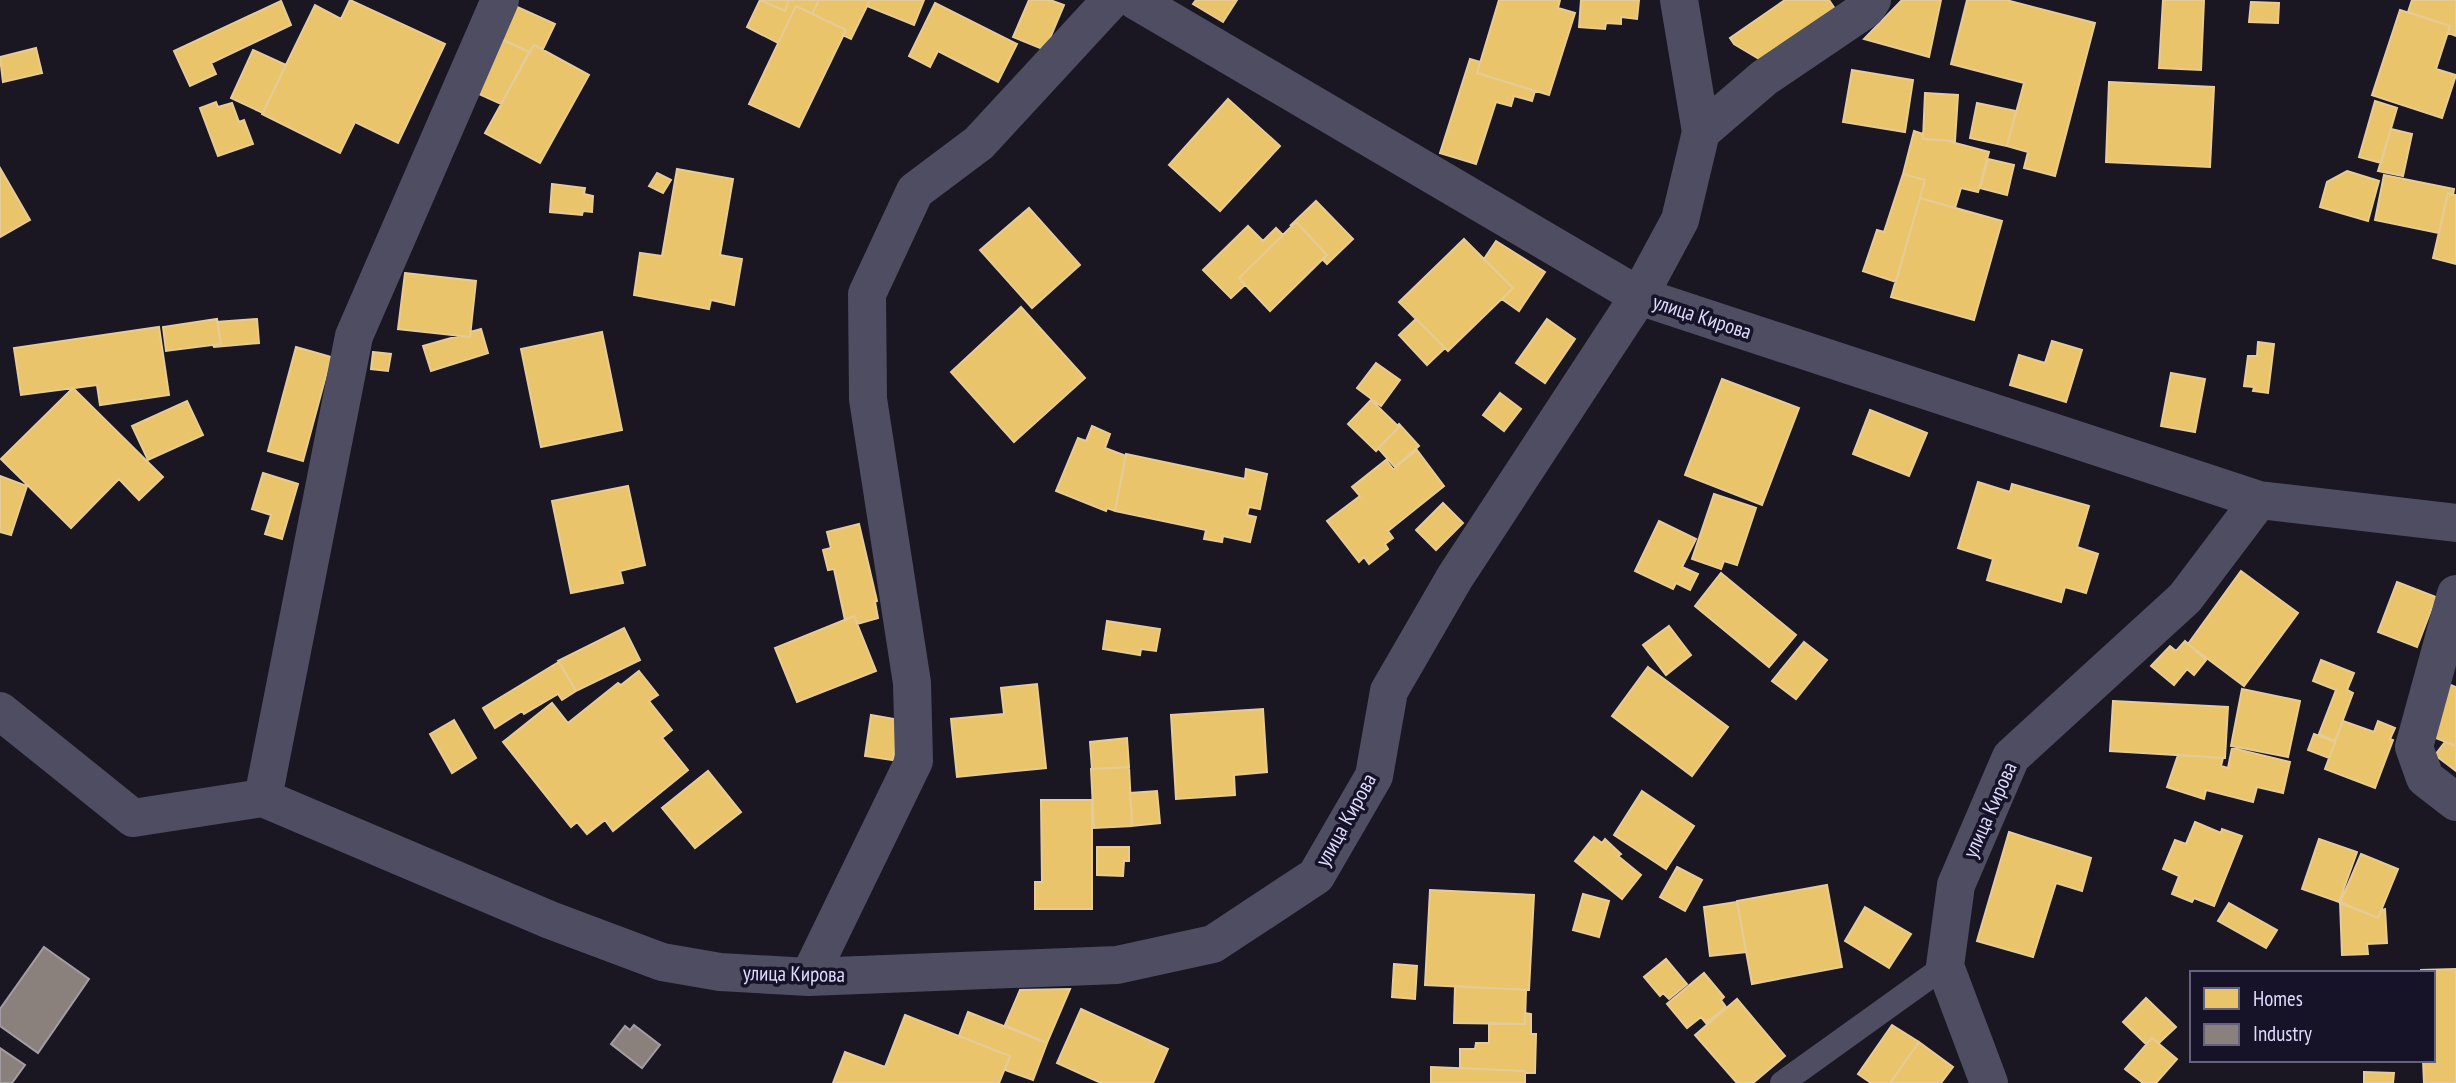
<svg xmlns="http://www.w3.org/2000/svg" width="2456" height="1083" viewBox="0 0 2456 1083" font-family="'PT Sans Narrow',sans-serif">
<style>
.homes{fill:#e9c46a;stroke:#e6cb96;stroke-width:2}
.industry{fill:#8a817c;stroke:#a49ca3;stroke-width:2}
.lines{fill:none;stroke-linecap:round;stroke-linejoin:round}
.service{stroke:#4e4d62;stroke-width:24}
.minor{stroke:#4e4d62;stroke-width:38}
.labels{text-anchor:middle;stroke-width:7;stroke-linejoin:round;paint-order:stroke}
.street-label{font-size:21px;fill:#dfdbfd;stroke:#161228}
</style>
<rect width="100%" height="100%" fill="#1a1723"/>
<path class="homes" d="M350,0L445,44L398,143L355,122L340,153L262,114L315,5L341,19Z
M760,0H789L785,11Z
M760,0L785,11L789,0H819L812,14L796,6L778,43L747,27Z
M819,0H870L851,39L843,35L846,30L812,14Z
M870,0H924L914,25L867,6Z
M1029,0H1050L1064,5L1045,50L1013,37Z
M1196,0H1237L1223,22L1193,4Z
M1499,0H1560L1558,8L1575,13L1549,95L1477,73Z
M1581,0H1639L1637,19L1621,17V24L1606,23L1605,29L1579,27Z
M1785,0H1829L1839,15L1761,60L1734,44L1730,38Z
M1902,0H1941L1929,57L1864,39Z
M1967,0H2006L2095,23L2055,176L2024,168L2028,152L2007,146L2024,83L1951,64Z
M2163,0H2204L2201,70L2159,68Z
M2412,0H2456V36L2448,33L2450,26L2408,12Z
M281,1L291,25L211,63L216,74L190,86L174,51Z
M2251,2L2279,3L2278,23L2249,22Z
M935,3L1017,44L998,82L938,51L930,67L909,56Z
M515,6L555,24L543,49L534,45L529,52L500,38Z
M796,6L846,30L799,127L749,104Z
M2400,10L2450,26L2436,69L2456,75L2442,118L2372,95Z
M503,40L529,52L501,104L479,94Z
M534,45L589,75L540,163L485,133Z
M36,48L42,73L3,82L0,57Z
M253,50L286,65L263,113L231,98Z
M1470,59L1480,62L1477,73L1535,91L1532,101L1514,96L1511,106L1496,102L1476,164L1440,153Z
M1852,70L1913,80L1905,132L1843,122Z
M2109,82L2214,87L2210,167L2106,162Z
M1925,93L1958,95L1955,141L1923,139Z
M1228,99L1280,146L1220,211L1169,165Z
M2375,101L2397,108L2381,163L2359,157Z
M216,102L218,107L232,103L239,122L244,120L253,144L218,156L200,108Z
M1977,103L2016,111L2007,146L1970,138Z
M2391,129L2412,134L2403,176L2378,171Z
M1914,131L1923,134V139L1944,140L1989,152L1978,192L1961,188L1955,208L1920,198L1925,180L1903,174Z
M1988,159L2014,165L2007,195L1980,188Z
M0,168L30,220L0,237Z
M677,169L733,179L720,255L742,259L734,305L711,300L709,309L634,295L640,253L662,256Z
M2347,171L2379,181L2368,221L2320,207L2327,182Z
M657,173L671,180L663,193L649,186Z
M1903,174L1925,180L1896,282L1863,271L1877,230L1884,232Z
M2384,175L2454,189L2453,195L2448,193L2439,233L2375,220Z
M552,184L585,188L584,194L593,196L592,212L583,211L582,215L550,212Z
M2448,193L2456,195V264L2433,258Z
M1920,198L2002,221L1974,320L1891,297Z
M1316,201L1353,239L1327,264L1323,260L1327,255L1296,222L1290,226Z
M1029,208L1080,265L1032,308L980,250Z
M1296,222L1327,255L1270,311L1239,278Z
M1248,226L1263,241L1276,228L1283,235L1239,278L1245,285L1231,298L1203,270Z
M1464,239L1513,288L1448,351L1399,302Z
M1496,241L1545,272L1519,311L1502,299L1513,288L1484,259Z
M405,273L476,281L470,337L398,329Z
M1021,307L1085,378L1014,442L951,372Z
M217,319L221,344L166,351L163,327Z
M257,319L259,343L214,347L213,345L221,344L217,322Z
M1416,319L1445,348L1427,365L1399,335Z
M1547,319L1575,339L1545,383L1516,363Z
M159,327L169,395L100,405L97,385L21,395L14,348Z
M481,329L488,353L431,371L423,346L458,336L470,337V332Z
M602,332L622,430L541,447L521,349Z
M2052,341L2082,350L2066,402L2010,385L2019,355L2045,363Z
M2258,342L2274,344L2268,393L2253,391L2254,387L2244,386L2248,356H2257Z
M296,347L331,357L303,461L268,451Z
M373,352L391,354L388,371L371,369Z
M1376,363L1400,380L1381,406L1357,388Z
M2171,373L2205,379L2195,432L2161,426Z
M1722,379L1799,408L1762,505L1685,475Z
M73,388L163,477L139,500L119,479L71,528L1,459Z
M1500,393L1521,409L1504,431L1483,415Z
M1371,400L1399,427L1376,451L1348,424Z
M187,401L203,435L148,460L132,426Z
M1870,410L1927,433L1909,476L1853,454Z
M1399,424L1419,446L1395,467L1378,448L1399,427L1397,426Z
M1092,426L1110,434L1105,448L1126,456L1115,511L1107,508L1106,511L1056,491L1078,438L1086,441Z
M1417,450L1444,486L1388,531L1393,538L1385,544L1388,549L1369,564L1364,557L1359,562L1327,521L1360,496L1352,487L1386,460L1393,469Z
M1126,454L1245,479L1246,469L1267,474L1260,509L1249,507L1247,515L1256,517L1250,542L1223,536L1222,542L1204,539L1206,530L1115,511Z
M263,473L298,484L282,539L265,534L271,515L252,509Z
M0,476L27,486L11,535L0,532Z
M1978,482L2010,492L2012,484L2089,506L2077,547L2098,554L2086,593L2065,587L2061,602L1987,580L1993,559L1958,548Z
M628,486L645,565L620,571L623,583L571,593L552,501Z
M1714,494L1756,508L1737,565L1724,561L1721,569L1692,559Z
M1443,503L1463,523L1436,550L1416,530Z
M1659,521L1696,539L1682,567L1698,574L1690,590L1676,583L1673,589L1635,571Z
M859,524L877,601L875,602L878,618L857,624L854,616L845,620L834,569L828,570L823,550L831,548L827,532Z
M2241,571L2298,613L2244,686L2188,644Z
M1721,573L1796,635L1769,667L1695,606Z
M2397,582L2436,597L2417,647L2378,632Z
M854,616L876,671L797,702L775,648Z
M1107,621L1160,629L1156,651L1141,649L1140,655L1103,649Z
M1669,626L1691,655L1666,675L1643,645Z
M624,628L640,660L576,691L558,661Z
M2185,641L2206,660L2194,675L2187,669L2174,685L2151,666L2170,646L2176,651Z
M1804,642L1827,660L1796,699L1772,681Z
M2321,660L2354,673L2347,690L2353,693L2335,741L2319,734L2336,690L2313,681Z
M559,662L576,691L562,700L558,694L524,714L522,711L495,728L483,708Z
M1648,667L1728,727L1692,776L1612,716Z
M639,671L658,695L649,701L672,730L662,738L688,770L613,831L605,820L587,834L577,822L571,827L503,742L552,703L568,723L618,683L621,685Z
M1037,684L1046,768L957,777L951,719L1004,714L1001,688Z
M2448,684L2456,687V746L2428,735Z
M2242,689L2300,701L2288,757L2231,746Z
M2113,701L2228,707L2225,758L2110,751Z
M1263,709L1267,772L1234,775L1235,795L1176,799L1171,715Z
M871,715L900,720L893,760L865,756Z
M454,720L476,758L452,773L430,734Z
M2343,721L2374,732L2378,721L2395,728L2390,739L2393,740L2375,788L2325,769Z
M2314,734L2335,742L2329,758L2308,750Z
M1127,738L1129,767L1092,769L1090,742Z
M2445,742L2456,746V771L2435,755Z
M2232,748L2290,762L2283,793L2257,787L2253,802L2206,790L2204,799L2167,787L2178,755L2223,758L2221,766L2228,768Z
M1129,767L1132,826L1094,828L1091,769Z
M708,771L741,812L695,848L662,808Z
M1157,791L1160,823L1132,826L1130,793Z
M1642,791L1694,826L1666,869L1614,835Z
M1041,800H1092V909H1035V882H1042Z
M2195,822L2221,833L2222,829L2242,836L2214,906L2194,898L2192,902L2172,894L2179,876L2163,869L2175,840L2186,844Z
M2009,832L2091,858L2082,891L2056,883L2033,957L1977,941Z
M1594,837L1602,843L1605,839L1621,854L1618,856L1641,875L1622,899L1575,861Z
M2319,839L2357,852L2339,902L2302,889Z
M1097,847H1129V861H1124L1123,876L1097,875Z
M2361,854L2398,869L2378,918L2340,903Z
M1677,867L1702,880L1685,911L1660,897Z
M1827,885L1842,967L1752,984L1737,901Z
M1430,890L1534,895L1529,990L1425,985Z
M1583,894L1609,901L1599,937L1573,930Z
M1737,902L1746,952L1710,956L1704,907Z
M2340,902L2378,918L2382,910L2385,909L2387,943L2367,944L2368,954L2342,955Z
M2229,903L2277,930L2266,948L2218,921Z
M1865,907L1911,934L1889,968L1845,941Z
M1666,959L1687,984L1669,999L1663,993L1660,996L1644,977Z
M1394,964L1417,966L1415,999L1392,997Z
M2456,969V1083H2424L2423,1060H2433V973H2421V970Z
M1704,973L1724,997L1721,1000L1726,1007L1706,1023L1701,1017L1687,1028L1667,1004Z
M1455,986L1526,990L1525,1024L1454,1023Z
M1070,989L1047,1043L1005,1025L1020,990Z
M2146,998L2176,1027L2159,1043L2152,1038L2146,1044L2123,1022Z
M1737,999L1785,1056L1753,1083H1737L1695,1035Z
M1081,1009L1168,1049L1153,1083H1101L1057,1063Z
M968,1012L1047,1043L1033,1080L1005,1070L1010,1056L959,1036Z
M1525,1013L1531,1014V1034H1536L1535,1073H1525V1071L1460,1068V1049H1475L1476,1043H1489V1023L1525,1024Z
M905,1015L1010,1056L999,1083H833L845,1052L885,1067Z
M1892,1025L1919,1042L1890,1083H1871L1858,1074Z
M2152,1038L2177,1059L2156,1083H2143L2125,1069Z
M1919,1042L1953,1067L1941,1083H1890Z
M1431,1067L1525,1071V1083H1431Z
M2364,1072L2394,1073L2393,1083H2364Z"/>
<path class="industry" d="M44,947L89,979L38,1053L0,1026V1009Z
M634,1025L660,1045L642,1068L611,1044L625,1026L630,1030Z
M0,1048L25,1065L12,1083H0Z"/>
<g class="lines">
<path class="service" d="M1782,1083L1945,966"/>
<path class="minor" d="M1135,0L1639,296L2259,500L2456,523
M1701,132L1764,78L1866,9L1872,0
M2456,594L2414,747L2425,778L2456,802
M0,711L133,818L263,798
M263,798L550,920L662,962L720,972L809,977L1117,965L1213,944L1316,876L1374,776L1389,691L1455,577L1639,296L1680,220L1701,132L1679,0
M263,798L354,336L500,0
M809,977L914,761L912,683L868,399L867,294L915,191L979,143L1111,0
M1989,1083L1945,966L1956,885L2011,757L2185,598L2259,500"/>
</g>
<g class="labels">
<g class="street-label">
<text transform="translate(1702 317) rotate(18)" y="7">улица Кирова</text>
<text transform="translate(1990 810) rotate(-66)" y="7">улица Кирова</text>
<text transform="translate(1346 820) rotate(-61)" y="7">улица Кирова</text>
<text transform="translate(794 974) rotate(1)" y="7">улица Кирова</text>
</g>
</g>
<rect x="2190" y="971" width="245" height="91" fill="#161228" stroke="#66627d" stroke-width="2"/>
<rect x="2204" y="988" width="35" height="21" fill="#e9c46a" stroke="#66627d" stroke-width="2"/>
<text x="2253" y="1006" font-size="21" fill="#dfdbfd">Homes</text>
<rect x="2204" y="1024" width="35" height="21" fill="#8a817c" stroke="#66627d" stroke-width="2"/>
<text x="2253" y="1041" font-size="21" fill="#dfdbfd">Industry</text>
</svg>
